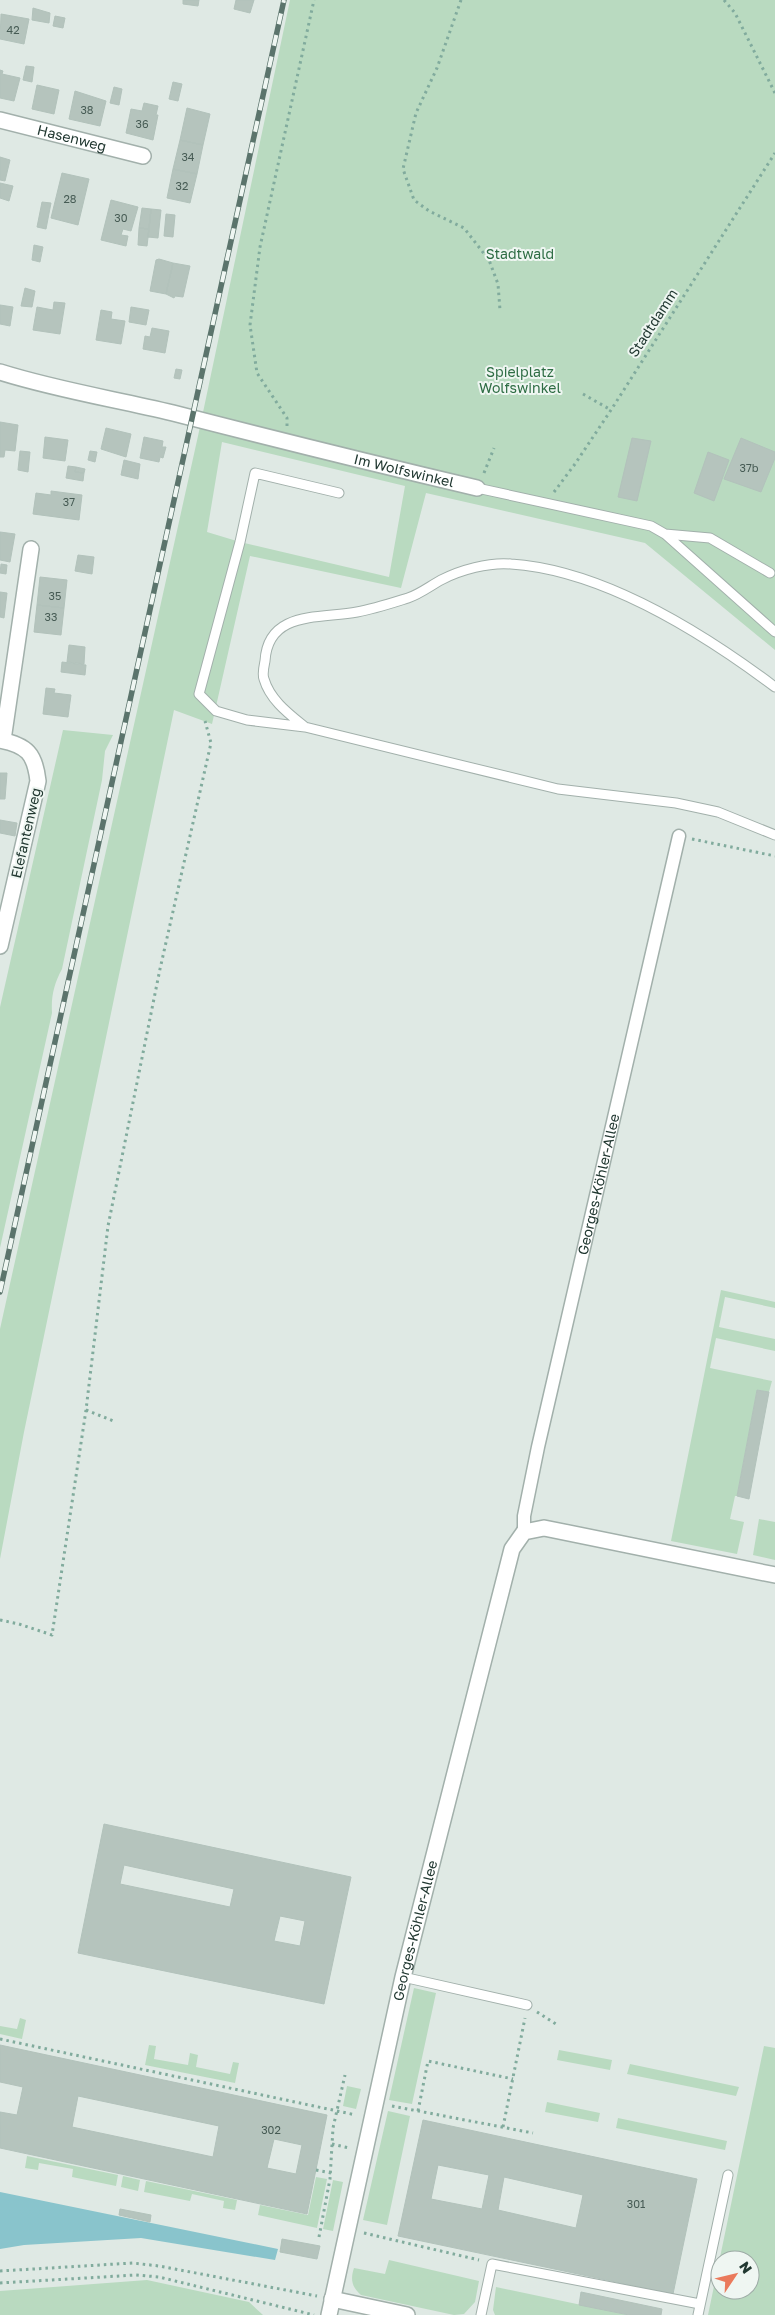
<svg xmlns="http://www.w3.org/2000/svg" width="775" height="2315" viewBox="0 0 775 2315" font-family="'Golos Text',sans-serif">
<style>
.green{fill:#b9dac0;fill-rule:evenodd}
.water{fill:#89c4cc}
.building{fill:#b5c4bd;stroke:#b2c2bb;fill-rule:evenodd}
.lines{fill:none;stroke-linecap:round;stroke-linejoin:round}
.service-casing{stroke:#a2b0ab;stroke-width:11}
.pedestrian-casing{stroke:#a2b0ab;stroke-width:15}
.minor-casing{stroke:#a2b0ab;stroke-width:18}
.path{stroke:#81ab9d;stroke-width:3;stroke-dasharray:2.5 4;stroke-linecap:butt}
.service{stroke:#fff;stroke-width:9}
.pedestrian{stroke:#fff;stroke-width:12}
.minor{stroke:#fff;stroke-width:15}
.rail-casing{stroke:#5b746c;stroke-width:5.5}
.rail{stroke:#eff6f2;stroke-width:4;stroke-dasharray:11;stroke-linecap:butt}
.labels{text-anchor:middle;stroke-width:4;stroke-linejoin:round;paint-order:stroke}
.number-label{font-size:11px;fill:#465b54}
.street-label{font-size:14px;fill:#213831;stroke:#eff6f2}
.park-label{font-size:14px;fill:#2e6d44;stroke:#eff6f2}
</style>
<rect width="100%" height="100%" fill="#dfe9e4"/>
<path class="green" d="M290,0H775V650L645,543L426,493L401,588L250,556L212,724L174,710L24,1432L0,1559V1329L198,436ZM222,442L405,486L389,577L240,542L207,532Z
M63,730L113,735L105,751L102,780L62,969C54,984 51,996 52,1013L0,1248V1007Z
M721,1290L775,1302V1308L725,1297L719,1327L775,1339V1351L716,1338L710,1368L772,1381L769,1392L757,1390L737,1496H735L730,1519L744,1522L737,1554L671,1541Z
M759,1519L775,1522V1560L753,1555Z
M414,1988L436,1993L412,2104L389,2100Z
M20,2018L26,2020L22,2039L0,2034V2026L17,2029Z
M149,2045L156,2046L154,2059L188,2065L190,2053L198,2055L196,2067L230,2074L233,2062L239,2063L235,2083L145,2065Z
M764,2046L775,2048V2315H708ZM720,2260H750V2290H720Z
M559,2050L612,2060L610,2070L557,2060Z
M630,2064L739,2087L736,2096L627,2074Z
M347,2086L361,2089L356,2109L343,2106Z
M547,2102L600,2113L598,2122L545,2112Z
M388,2111L410,2116L387,2225L363,2220Z
M618,2118L727,2141L725,2150L616,2128Z
M27,2156L118,2175L116,2186L72,2177L73,2169L39,2163L38,2170L25,2168Z
M123,2176L140,2180L138,2191L121,2187Z
M316,2177L327,2179L317,2228L258,2215L260,2205L308,2215Z
M333,2180L343,2182L333,2231L323,2229Z
M146,2181L237,2200L235,2210L223,2208L224,2201L192,2194L190,2201L144,2192Z
M389,2260L479,2281L475,2302L464,2314L454,2315L361,2295C352,2287 350,2280 354,2268L385,2274Z
M147,2280L249,2302L263,2315H0V2291Z
M496,2287L629,2315H495L493,2310Z"/>
<path class="water" d="M0,2192L278,2249L275,2260L141,2238L24,2245L0,2249Z"/>
<path class="building" d="M183,0H199L198,6L183,4Z
M236,0H254L250,13L234,9Z
M33,8L50,13L49,23L32,20Z
M1,14L29,19L24,44L0,39Z
M55,16L65,18L63,28L53,26Z
M26,66L34,67L32,82L23,80Z
M0,70L3,71L2,74L20,78L14,101L0,98Z
M173,82L182,84L178,101L169,99Z
M37,85L59,90L54,114L32,109Z
M114,87L122,89L119,105L110,103Z
M75,91L106,101L100,126L69,119Z
M144,103L158,106L156,115H158L153,140L126,133L131,109L142,111Z
M187,108L210,114L203,145L180,140Z
M180,140L203,145L197,174L173,169Z
M0,157L10,160L5,181L0,180Z
M173,169L197,174L190,203L167,198Z
M62,173L89,179L78,225L51,218Z
M0,183L13,186L9,201L0,198Z
M111,200L138,207L131,231L123,229L121,235L128,236L126,246L101,240Z
M42,202L51,203L46,229L37,227Z
M142,208L151,209L149,229L139,228Z
M151,209L161,210L158,238L148,237Z
M166,214L175,215L173,237L164,236Z
M139,228L149,229L147,246L138,245Z
M34,245L43,247L40,262L32,260Z
M159,259L173,263L166,294L150,291L156,260Z
M173,263L190,266L183,297L175,296L174,298L166,294Z
M25,288L35,291L32,307L21,306Z
M54,302L65,303L60,334L33,330L37,307L53,310Z
M0,305L13,307L10,326L0,324Z
M131,307L149,310L146,325L129,322Z
M101,310L112,312L111,319L125,321L121,344L96,340Z
M152,328L169,331L165,353L143,349L145,336L150,337Z
M176,369L182,370L180,379L174,378Z
M0,422L18,425L15,451L5,450L4,457H0Z
M106,428L131,434L126,457L101,449Z
M45,437L68,440L65,461L43,458Z
M144,437L163,441L162,447H166L163,458L160,457L159,462L140,458Z
M632,438L651,441L637,501L618,497Z
M741,438L775,452V458L761,492L724,479Z
M20,451L30,452L28,472L18,470Z
M90,451L97,452L95,462L88,460Z
M708,452L729,460L714,501L694,493Z
M124,460L140,464L138,479L121,475Z
M68,466L76,467L75,472L84,473L83,481L66,478Z
M76,467L85,469L84,473L75,472Z
M51,491L82,495L79,520L33,514L36,493L51,495Z
M0,532L15,534L10,562L0,560Z
M78,555L94,557L92,574L75,571Z
M1,564L7,565L6,574L0,573Z
M40,577L67,580L64,608L37,605Z
M0,592L7,593L4,618L0,617Z
M37,605L64,608L61,635L34,632Z
M69,645L85,647L84,664L67,662Z
M62,662L86,665L85,675L61,672Z
M46,688L55,689L54,693L71,695L68,717L43,714Z
M0,773H7L5,799H0Z
M0,820L17,823L15,836L0,833Z
M757,1390L769,1392L749,1499L737,1496Z
M104,1824L351,1877L324,2004L78,1953ZM124,1865L234,1889L230,1907L120,1884ZM280,1916L305,1921L300,1946L274,1941Z
M0,2045L327,2115L307,2214L0,2148V2112L17,2115L23,2087L0,2082ZM78,2096L219,2126L213,2157L72,2127ZM274,2139L302,2145L296,2174L267,2168Z
M423,2120L697,2179L673,2294L398,2236ZM438,2165L489,2175L482,2209L431,2199ZM504,2177L583,2195L576,2228L498,2210Z
M120,2209L151,2215L150,2222L119,2215Z
M282,2239L320,2246L317,2259L280,2252Z
M581,2292L662,2309L661,2315H629L579,2305Z"/>
<g class="lines">
<g class="service-casing">
<path id="service" d="M477,488L651,526L665,534L775,632
M339,493L255,473L240,542L199,694L216,711L247,720L305,727L558,789L676,803L718,812L775,835
M665,534L710,538L770,573
M305,727C289,714 270,700 264,679C262,674 264,666 265,661C268,610 321,619 357,612C374,609 392,603 408,598C420,594 430,586 441,580C460,570 489,562 511,564C602,570 703,633 775,687
M403,1977L527,2005
M481,2315L492,2264L700,2304
M698,2315L728,2175"/>
</g>
<g class="pedestrian-casing">
<g id="pedestrian">
<path id="s1" d="M524,1532V1516L538,1447L679,836"/>
</g>
</g>
<g class="minor-casing">
<g id="minor">
<path id="s2" d="M0,120L143,156"/>
<path id="s3" d="M0,372C57,390 115,399 173,413C274,439 375,464 477,488"/>
<path d="M0,740C27,745 35,754 38,781L0,946"/>
<path d="M3,740L31,549"/>
<path d="M332,2299L407,2315"/>
<path id="s4" d="M329,2315L403,1977L512,1549L524,1532L544,1528L775,1575"/>
</g>
</g>
<path class="path" d="M461,0L437,68L416,113L403,169L414,200L429,211L464,228L489,260L498,284L500,310
M724,0L735,13L775,93
M583,394L611,410
M287,426V418L257,373L250,325L260,247L314,0
M484,473L494,448
M554,492L575,464L611,410L775,153
M692,839L775,856
M86,1410L116,1422
M0,1620L19,1624L52,1635L86,1410L108,1226L160,969L211,743L205,721
M537,2012L556,2024
M0,2039L356,2115
M392,2106L533,2133
M418,2111L428,2061L513,2079
M503,2127L525,2018
M332,2144L349,2148
M316,2170L331,2173
M364,2233L479,2260
M319,2237L330,2179L333,2128L345,2075
M0,2271L133,2263L159,2266L317,2296
M0,2283L136,2275L159,2277L314,2315"/>
<use href="#service" class="service"/>
<use href="#pedestrian" class="pedestrian"/>
<use href="#minor" class="minor"/>
<g class="rail-casing">
<path id="rail" d="M0,1292L284,0"/>
</g>
<use href="#rail" class="rail"/>
</g>
<g class="labels">
<g class="number-label">
<text x="13" y="34">42</text>
<text x="87" y="114">38</text>
<text x="142" y="128">36</text>
<text x="188" y="161">34</text>
<text x="182" y="190">32</text>
<text x="70" y="203">28</text>
<text x="121" y="222">30</text>
<text x="749" y="472">37b</text>
<text x="69" y="506">37</text>
<text x="55" y="600">35</text>
<text x="51" y="621">33</text>
<text x="271" y="2134">302</text>
<text x="636" y="2208">301</text>
</g>
<g class="street-label">
<text dy="5" stroke="none"><textPath href="#s2" startOffset="74">Hasenweg</textPath></text>
<text transform="translate(653 323) rotate(-57)" y="5">Stadtdamm</text>
<text dy="5" stroke="none"><textPath href="#s3" startOffset="416">Im Wolfswinkel</textPath></text>
<text transform="translate(26 833) rotate(-77)" y="5">Elefantenweg</text>
<text dy="5" stroke="none"><textPath href="#s1" startOffset="356">Georges-Köhler-Allee</textPath></text>
<text dy="5" stroke="none"><textPath href="#s4" startOffset="394">Georges-Köhler-Allee</textPath></text>
</g>
<g class="park-label">
<text x="520" y="259">Stadtwald</text>
<text x="520" y="377">Spielplatz<tspan x="520" dy="16">Wolfswinkel</tspan></text>
</g>
</g>
<g transform="translate(735 2275) rotate(55)"><circle r="24" fill="#eff6f2" stroke="#9daaa5"/>
<path d="M0-4L9 19L0 12L-9 19Z" fill="#ea7a5c"/>
<text y="-8" font-size="14" font-weight="bold" text-anchor="middle" fill="#213831">N</text>
</g>
</svg>
